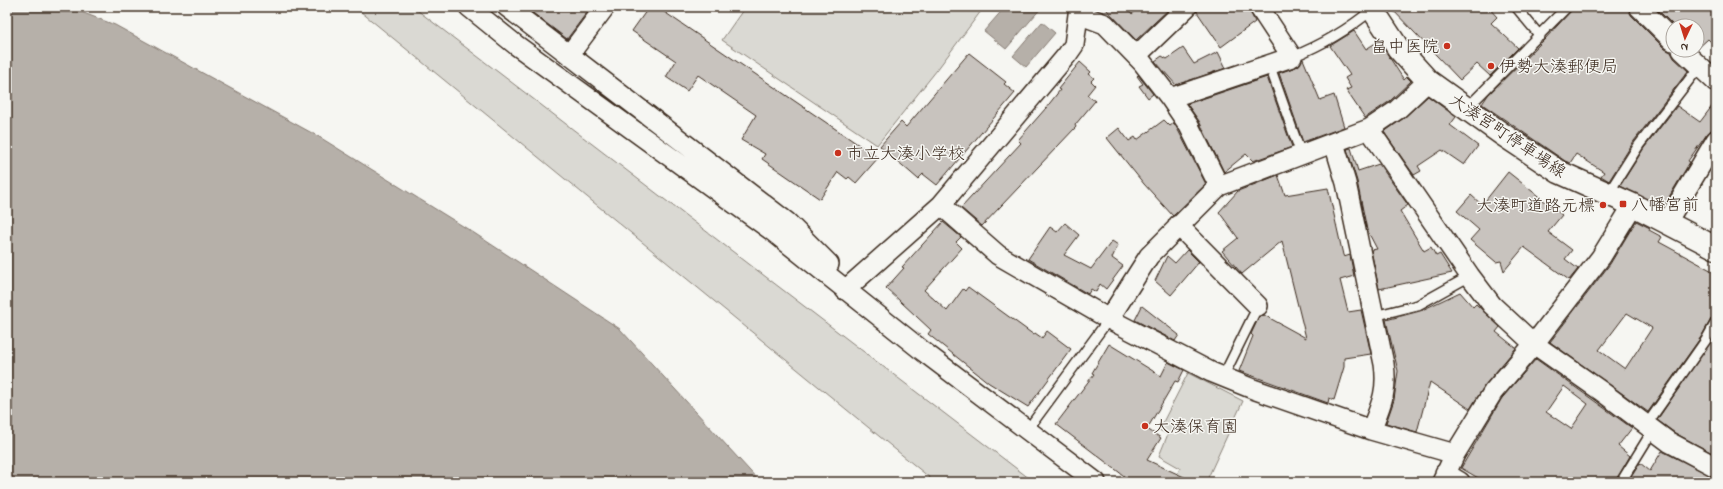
<svg xmlns="http://www.w3.org/2000/svg" width="1723" height="489" viewBox="0 0 1723 489" font-family="'Indie Flower','Klee One',sans-serif">
<style>
.green{fill:#dad9d3;stroke:#8a8278}
.water{fill:#b6b0a9;stroke:#857a71}
.building{fill:#c8c3be;stroke:#3b2a1e;fill-rule:evenodd}
.lines{fill:none;stroke-linecap:round;stroke-linejoin:round}
.lane-casing{stroke:#3b2a1e;stroke-width:12}
.street-casing{stroke:#3b2a1e;stroke-width:22}
.secondary-casing{stroke:#3b2a1e;stroke-width:25}
.lane{stroke:#f6f6f2;stroke-width:9}
.street{stroke:#f6f6f2;stroke-width:19}
.secondary{stroke:#f6f6f2;stroke-width:22}
.poi-dot{fill:#c8321e;stroke:#f6f6f2;stroke-width:1.5}
.labels{text-anchor:middle;stroke-width:3;stroke-linejoin:round;paint-order:stroke}
.poi-label{font-size:17px;fill:#3b2a1e;stroke:#f6f6f2;text-anchor:start}
.street-label{font-size:17px;fill:#3b2a1e;stroke:#f6f6f2}
</style>
<rect width="100%" height="100%" fill="#f6f6f2"/>
<filter id="ink" filterUnits="userSpaceOnUse"><feTurbulence type="fractalNoise" baseFrequency=".025" numOctaves="2"/><feDisplacementMap in="SourceGraphic" scale="8" xChannelSelector="R" yChannelSelector="G"/><feConvolveMatrix kernelMatrix="1 2 1 2 8 2 1 2 1" color-interpolation-filters="sRGB"/></filter>
<g filter="url(#ink)">
<path class="green" d="M355,7H413L1034,482H935Z
M745,7H984L937,70L877,145L722,40Z
M1188,373L1243,401L1206,482H1174L1180,468L1159,456L1168,434L1159,430Z"/>
<path class="water" d="M7,7H68L115,25L321,138L474,233L620,329L760,482H7Z
M1005,7H1042L1006,49L984,31Z
M1042,22L1055,33L1026,67L1013,56Z"/>
<path class="building" d="M525,7H591L567,39Z
M649,7H657L878,158L856,183L849,177L847,179L838,172L820,199L762,159L765,154L741,140L756,115L698,75L687,91L666,77L676,61L632,31Z
M1104,7H1127L1132,14L1140,7H1171L1136,40Z
M1198,7H1248L1255,22L1221,47L1197,12Z
M1390,7H1488L1497,17L1491,23L1518,48L1490,76L1477,64L1460,80Z
M1573,7H1628L1631,15L1665,49L1671,52L1674,58L1688,71L1634,141L1609,181L1601,176L1604,172L1576,154L1570,163L1565,161L1482,104L1488,95L1544,40L1571,11Z
M1655,7H1716V47L1708,39L1697,49V26H1674Z
M1354,31L1366,49L1379,41L1404,80L1407,77L1411,81L1390,101L1365,118L1346,90L1351,88L1345,78L1350,75L1330,46Z
M1183,48L1194,64L1218,52L1226,68L1176,85L1155,61L1162,56L1167,59Z
M969,53L1006,82L1004,84L1015,93L937,185L923,174L918,179L880,146L901,122L906,127Z
M1303,59L1320,100L1334,95L1344,127L1303,142L1279,73L1296,67Z
M1080,62L1091,72L1089,74L1094,78L1091,81L1095,85L1087,95L1095,101L1075,125L1076,127L982,226L961,208L1021,143L1018,140L1046,108L1060,90L1058,89Z
M1138,75L1153,94L1148,98L1139,86L1143,84L1137,76Z
M1267,77L1292,147L1253,161L1246,154L1224,172L1199,121L1187,104Z
M1428,96L1456,117L1450,125L1478,146L1464,165L1442,150L1418,166L1421,171L1414,175L1384,132L1404,118Z
M1716,101V125L1707,134L1688,161L1690,162L1663,207L1620,186L1644,148L1677,106L1700,122Z
M1164,120L1170,126L1174,123L1179,132L1206,184L1173,216L1144,184L1107,138L1119,128L1129,141L1135,137L1137,140Z
M1351,148L1358,171L1379,164L1408,205L1400,211L1424,251L1431,247L1436,256L1440,254L1452,273L1379,289L1371,250L1377,249L1367,230L1357,181L1347,149Z
M1508,172L1562,215L1548,232L1572,250L1565,259L1578,269L1569,280L1524,247L1504,271L1501,261L1496,262L1470,240L1479,230L1457,211L1471,195L1482,205Z
M1278,175L1285,195L1328,188L1343,255L1344,257L1350,255L1354,276L1340,280L1348,312L1361,310L1371,354L1344,358V367L1334,400L1329,398L1328,403L1239,371L1253,336L1251,334L1259,317L1264,315L1306,338L1282,241L1242,274L1222,251L1238,238L1219,212L1238,191Z
M1636,221L1650,228L1649,230L1662,237L1659,242L1716,273V316L1711,319L1701,337L1648,412L1550,342L1610,264ZM1627,313L1652,328L1625,369L1599,350Z
M943,222L961,237L956,242L962,248L924,290L947,311L963,289L965,291L968,287L1034,335L1035,333L1042,338L1047,331L1071,349L1028,407L989,383L928,334L931,330L886,288L904,268L902,267Z
M1065,223L1079,235L1064,255L1091,269L1112,241L1118,245L1112,258L1123,266L1106,289L1100,284L1096,292L1091,289L1088,294L1028,259L1050,227L1057,232Z
M1187,250L1199,262L1171,295L1155,281L1167,256L1175,263Z
M1460,292L1473,307L1476,304L1500,327L1496,332L1516,348L1485,385L1470,409L1430,382L1417,432L1386,423L1394,400L1398,371L1386,320L1420,311Z
M1142,306L1179,335L1175,341L1135,320Z
M1716,334V455L1675,433L1657,420Z
M1109,344L1161,376L1168,362L1184,370L1178,382L1175,381L1147,429L1161,438L1147,460L1195,482H1132L1056,424L1094,374L1092,373Z
M1536,359L1632,428L1618,446L1630,456L1615,482H1485L1461,468L1502,398ZM1564,386L1588,404L1571,429L1546,412Z
M1662,451L1716,478V482H1628L1640,463L1650,471Z"/>
<g class="lines">
<g class="lane-casing">
<path id="lane" d="M1516,7L1540,36
M1292,57C1322,45 1348,30 1373,9
M1269,64L1301,154
M1466,109L1567,7
M1608,194L1639,145L1699,67
M1374,316L1418,305L1470,276
M1223,377L1258,306
M1034,421L1109,319
M1647,424L1706,340L1716,322
M1621,482L1653,430"/>
</g>
<g class="street-casing">
<path id="street" d="M469,7L516,45L771,230L924,352L1096,482
M507,7L787,222L829,264
M1639,7L1673,41
M1078,14L1105,24L1142,62L1170,98L1189,126L1219,186
M1682,50L1716,82
M569,55L605,7
M1136,56L1187,7
M1170,98L1292,57L1259,7
M1369,129L1470,276L1492,305L1534,344L1601,391L1669,442L1716,467
M1334,143L1346,183L1384,364C1388,391 1381,405 1371,430
M941,205L998,255L1109,319L1211,372L1253,389L1371,430L1455,454
M1667,222L1716,140
M1178,225L1258,306
M845,290L941,205L1067,55L1074,45L1079,7
M1109,319L1149,256L1219,186L1369,129L1397,110L1428,81
M1445,473L1460,482
M1442,482L1455,454L1493,392L1534,344L1601,257L1633,205"/>
</g>
<g class="secondary-casing">
<path id="secondary" d="M1371,7L1398,48L1428,81L1502,134L1559,172L1633,205L1716,248"/>
</g>
<use href="#lane" class="lane"/>
<use href="#street" class="street"/>
<use href="#secondary" class="secondary"/>
</g>
</g>
<g class="poi-dot">
<circle cx="1447" cy="46" r="4"/>
<circle cx="1491" cy="66" r="4"/>
<circle cx="838" cy="153" r="4"/>
<rect x="1619" y="200" width="8" height="8" rx="2"/>
<circle cx="1603" cy="205" r="4"/>
<circle cx="1145" cy="426" r="4"/>
</g>
<g class="labels">
<g class="poi-label">
<text x="1439" y="52" text-anchor="end">畠中医院</text>
<text x="1499" y="72">伊勢大湊郵便局</text>
<text x="846" y="159">市立大湊小学校</text>
<text x="1631" y="210">八幡宮前</text>
<text x="1595" y="211" text-anchor="end">大湊町道路元標</text>
<text x="1153" y="432">大湊保育園</text>
</g>
<g class="street-label">
<text transform="translate(1508 135) rotate(34)" y="6">大湊宮町停車場線</text>
</g>
</g>
<rect width="1723" height="489" fill="none" stroke="#f6f6f2" stroke-width="24"/>
<rect x="12" y="12" width="1699" height="465" fill="none" stroke="#3b2a1e" stroke-width="1.5" filter="url(#ink)"/>
<g transform="translate(1685 38) rotate(184)"><circle r="19" fill="#f6f6f2" stroke="#aba49d"/>
<path d="M0-3L7 15L0 10L-7 15Z" fill="#c8321e"/>
<text y="-6" font-size="11" font-weight="bold" text-anchor="middle" fill="#3b2a1e">N</text>
</g>
</svg>
